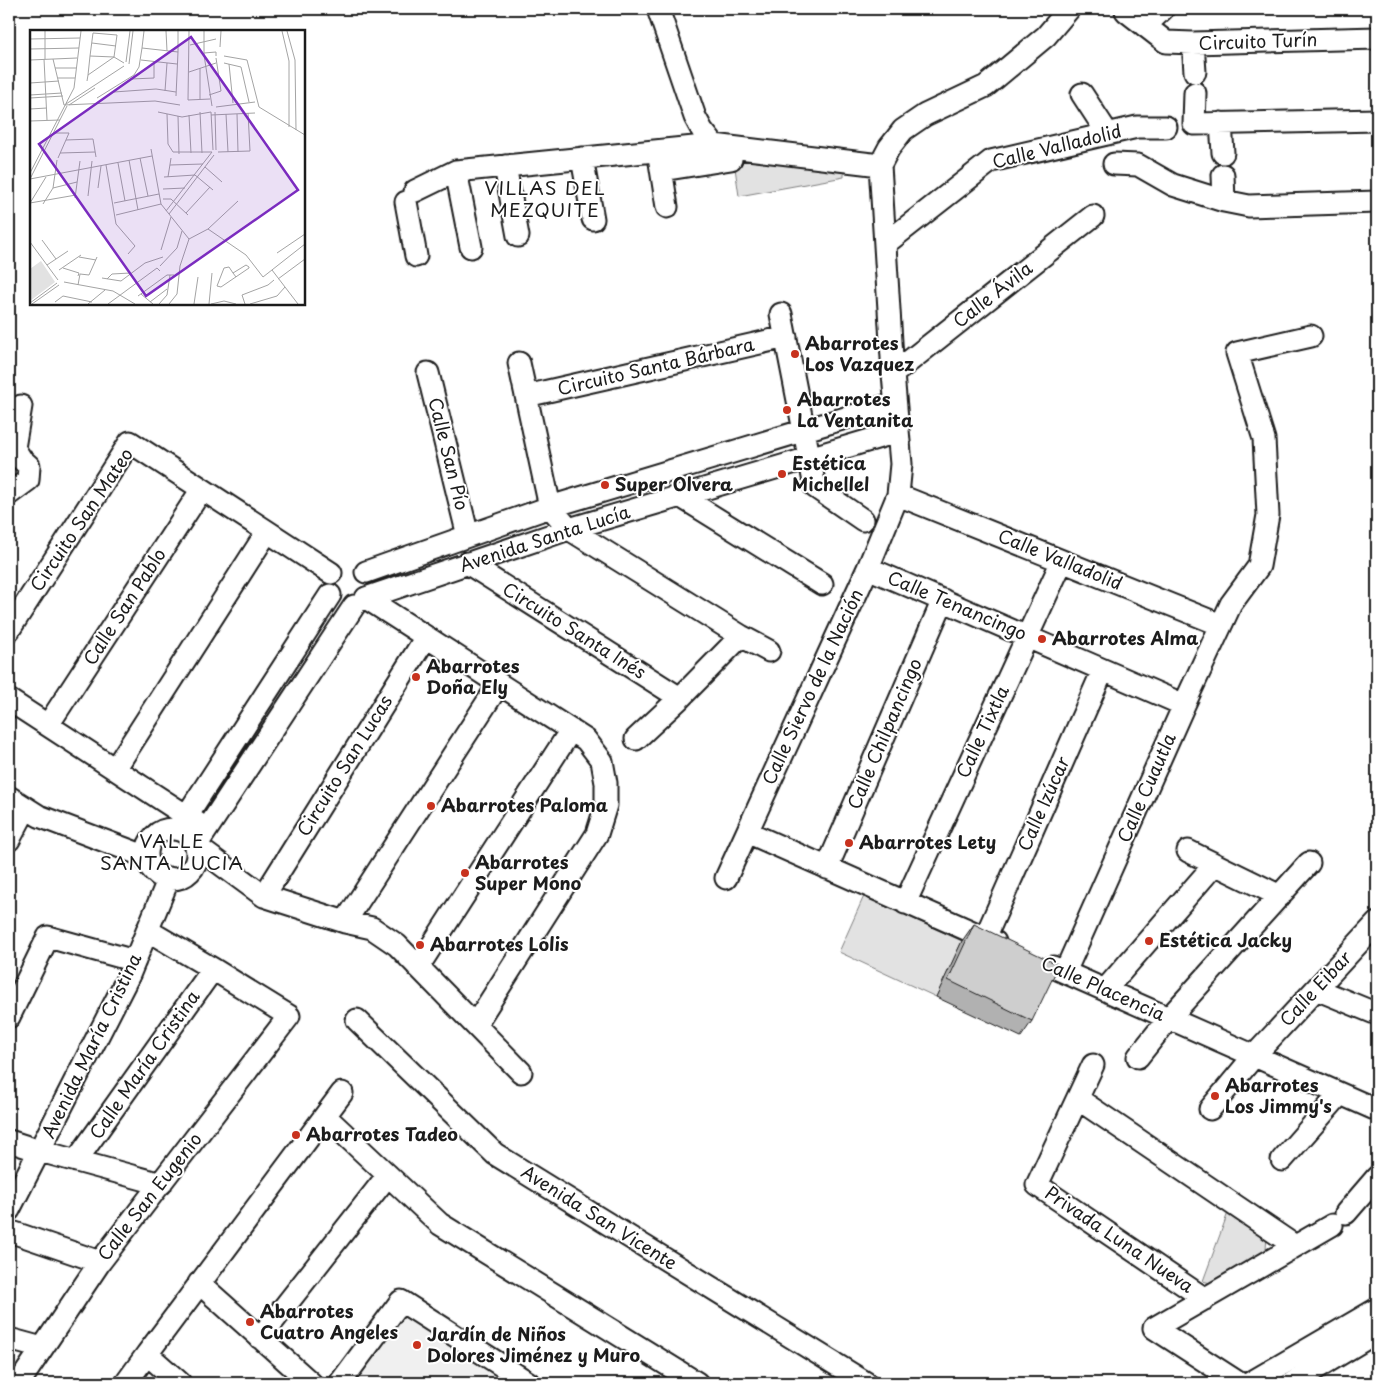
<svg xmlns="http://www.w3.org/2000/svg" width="1386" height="1392" viewBox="0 0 1386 1392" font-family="'Playpen Sans',sans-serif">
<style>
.built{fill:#f0f0f0}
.green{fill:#e2e2e2;stroke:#7f7f7f}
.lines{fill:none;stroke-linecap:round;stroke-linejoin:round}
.minor-casing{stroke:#1c1c1c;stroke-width:25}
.minor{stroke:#fff;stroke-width:21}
.wall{fill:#b1b1b1;stroke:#1c1c1c}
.building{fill:#cecece;stroke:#1c1c1c}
.poi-dot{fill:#c8321e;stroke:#fff;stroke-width:2}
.labels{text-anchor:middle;stroke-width:4;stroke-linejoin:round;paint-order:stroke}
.street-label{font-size:18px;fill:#1c1c1c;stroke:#fff}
.poi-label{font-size:18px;font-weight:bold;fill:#1c1c1c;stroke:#fff;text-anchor:start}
.neighbourhood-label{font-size:19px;letter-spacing:1px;fill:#1c1c1c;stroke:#fff}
.inset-road{fill:none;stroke:#a4a4a4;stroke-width:1}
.view{fill:#7b2cbf;fill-opacity:0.15;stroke:#7b2cbf;stroke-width:2.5}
.inset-edge{fill:none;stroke:#1c1c1c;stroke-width:2.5}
</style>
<rect width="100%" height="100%" fill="#fff"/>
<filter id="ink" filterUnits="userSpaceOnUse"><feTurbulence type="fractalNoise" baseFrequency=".02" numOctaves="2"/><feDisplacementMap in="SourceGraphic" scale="10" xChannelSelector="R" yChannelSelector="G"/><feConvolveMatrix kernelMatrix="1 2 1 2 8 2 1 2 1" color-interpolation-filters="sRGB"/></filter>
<g filter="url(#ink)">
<path class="built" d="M404,1314L499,1376L503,1383H354Z"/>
<path class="green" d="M740,156L844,171V177L739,196L735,168Z
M864,896L962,941L936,997L839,952Z
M1229,1210L1267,1235L1266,1250L1210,1283L1203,1281Z"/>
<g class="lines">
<g class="minor-casing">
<path id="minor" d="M658,9L695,117L702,130L714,145
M1126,11L1166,42L1193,43L1377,38
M1145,26L1163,9
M1193,43L1195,72
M1195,93L1194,124L1377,120
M1082,94L1108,134
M1221,123L1223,153
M659,156L667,207
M582,158L593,219
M1114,164L1138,165L1173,185L1224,201L1249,206L1377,202
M880,165L889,148L903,130L925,115L986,86L1046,36L1069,9
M505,166L518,236
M662,170L731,159
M456,171L471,247
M1223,175L1224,201
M415,191L456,171L714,145L880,165
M406,202L416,256
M885,244L991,161L1137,127H1166
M781,314L815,487L863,520
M519,363L550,507L569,529L741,636L769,651
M428,373L468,536
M893,374L1093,216
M526,396L786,337
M9,494L28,480L29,466L21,459L14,448L21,406
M898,495L1221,625
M680,496L822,584
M467,563L680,698
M868,568L1184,705
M366,572L550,507L895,403
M366,598L586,740L602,761L606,783V805L597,834L475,1025
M366,598L569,529L897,432
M354,606L196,846L264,896L345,922L372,928L397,945L521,1072
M9,630L130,442L331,573
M9,700L199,824
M48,725L202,489
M636,739L680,698L741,636
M115,769L267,532
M9,797L39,816L147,857
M178,829L330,595
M147 854a25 25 0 1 1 50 0a25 25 0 1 1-50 0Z
M747,832L995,942
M9,840L26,808
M1188,851L1280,896
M827,868L943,600
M726,878L868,568L898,495L901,464L893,374L880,165
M264,896L426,637
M905,903L1062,561
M345,922L499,684
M985,938L1103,670
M418,967L571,730
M1053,967L1377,1110
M1065,972L1184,705L1231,604L1259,566L1268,515L1264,439L1237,353L1311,336
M1316,989L1377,1014
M1105,990L1215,864
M9,1017L48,937L135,961
M357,1020L495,1154L866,1383
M1138,1057L1169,1018L1309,863
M1093,1065L1037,1185L1205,1299
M1078,1099L1295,1246
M1210,1109L1254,1056L1377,923
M325,1116L440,1224L697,1383
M9,1141L40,1151L161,1184
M1282,1160L1340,1094
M76,1161L213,969
M9,1210L129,975L169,878
M1346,1213L1377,1177
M9,1231L100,1262
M199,1283L311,1383
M260,1338L388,1175
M9,1339L42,1348
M147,1354L342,1093
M19,1383L100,1262L289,1016L213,969L147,930
M126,1383L147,1354L180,1383
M340,1383L401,1301L529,1383
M1239,1383L1154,1328L1332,1225
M1250,1383L1377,1309
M1292,1383L1377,1332"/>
</g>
<use href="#minor" class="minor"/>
</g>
<path class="wall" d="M974,924L1032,1021L1021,1037L936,997L962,941Z"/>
<path class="building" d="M974,924L1059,965L1032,1021L948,980Z"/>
</g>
<g class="poi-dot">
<circle cx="795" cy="354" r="5"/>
<circle cx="787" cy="410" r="5"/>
<circle cx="782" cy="474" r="5"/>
<circle cx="605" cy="485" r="5"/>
<circle cx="1042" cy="639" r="5"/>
<circle cx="416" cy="677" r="5"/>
<circle cx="431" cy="806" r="5"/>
<circle cx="849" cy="843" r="5"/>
<circle cx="465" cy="873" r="5"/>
<circle cx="1149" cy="941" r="5"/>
<circle cx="420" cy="945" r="5"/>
<circle cx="1215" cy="1096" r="5"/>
<circle cx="296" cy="1135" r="5"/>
<circle cx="250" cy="1322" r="5"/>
<circle cx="417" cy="1345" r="5"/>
</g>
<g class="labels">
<g class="street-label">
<text transform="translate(1258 42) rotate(-2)" y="6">Circuito Turín</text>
<text transform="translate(1057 147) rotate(-14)" y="6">Calle Valladolid</text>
<text transform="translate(993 295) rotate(-38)" y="6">Calle Ávila</text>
<text transform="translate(656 367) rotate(-13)" y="6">Circuito Santa Bárbara</text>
<text transform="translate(448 454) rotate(76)" y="6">Calle San Pío</text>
<text transform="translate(82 520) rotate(-56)" y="6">Circuito San Mateo</text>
<text transform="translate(545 539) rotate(-18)" y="6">Avenida Santa Lucía</text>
<text transform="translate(1060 560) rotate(22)" y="6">Calle Valladolid</text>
<text transform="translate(957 606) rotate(23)" y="6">Calle Tenancingo</text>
<text transform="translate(125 607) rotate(-57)" y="6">Calle San Pablo</text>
<text transform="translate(574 631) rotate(32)" y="6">Circuito Santa Inés</text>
<text transform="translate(813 687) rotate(-65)" y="6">Calle Siervo de la Nación</text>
<text transform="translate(983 732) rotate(-65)" y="6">Calle Tixtla</text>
<text transform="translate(885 734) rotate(-67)" y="6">Calle Chilpancingo</text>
<text transform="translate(345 766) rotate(-58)" y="6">Circuito San Lucas</text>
<text transform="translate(1147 788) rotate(-66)" y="6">Calle Cuautla</text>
<text transform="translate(1044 804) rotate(-66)" y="6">Calle Izúcar</text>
<text transform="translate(1103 989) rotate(24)" y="6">Calle Placencia</text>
<text transform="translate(1316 989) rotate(-47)" y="6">Calle Eibar</text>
<text transform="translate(92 1046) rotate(-64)" y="6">Avenida María Cristina</text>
<text transform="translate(145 1065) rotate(-55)" y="6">Calle María Cristina</text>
<text transform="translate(150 1197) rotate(-52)" y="6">Calle San Eugenio</text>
<text transform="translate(599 1218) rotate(32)" y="6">Avenida San Vicente</text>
<text transform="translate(1119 1240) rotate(34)" y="6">Privada Luna Nueva</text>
</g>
<g class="poi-label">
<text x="805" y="350">Abarrotes<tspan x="805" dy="21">Los Vazquez</tspan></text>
<text x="797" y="406">Abarrotes<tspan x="797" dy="21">La Ventanita</tspan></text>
<text x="792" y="470">Estética<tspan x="792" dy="21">Michellel</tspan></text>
<text x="615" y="491">Super Olvera</text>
<text x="1052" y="645">Abarrotes Alma</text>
<text x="426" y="673">Abarrotes<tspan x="426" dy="21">Doña Ely</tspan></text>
<text x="441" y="812">Abarrotes Paloma</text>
<text x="859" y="849">Abarrotes Lety</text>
<text x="475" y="869">Abarrotes<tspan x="475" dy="21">Super Mono</tspan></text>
<text x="1159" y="947">Estética Jacky</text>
<text x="430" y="951">Abarrotes Lolis</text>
<text x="1225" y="1092">Abarrotes<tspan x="1225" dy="21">Los Jimmy's</tspan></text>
<text x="306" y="1141">Abarrotes Tadeo</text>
<text x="260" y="1318">Abarrotes<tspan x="260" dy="21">Cuatro Angeles</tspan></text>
<text x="427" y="1341">Jardín de Niños<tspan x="427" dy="21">Dolores Jiménez y Muro</tspan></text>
</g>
<g class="neighbourhood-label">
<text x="545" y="195">VILLAS DEL<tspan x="545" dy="22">MEZQUITE</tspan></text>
<text x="172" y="848">VALLE<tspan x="172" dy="22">SANTA LUCIA</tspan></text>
</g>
</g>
<g transform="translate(30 30)">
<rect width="275" height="275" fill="#fff"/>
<path d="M11,231L25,252L0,271V239Z" fill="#e2e2e2"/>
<path class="inset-road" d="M15,1V29M114,1L112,18L148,22V1M136,1L137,21M159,1L158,70L180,69M174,1V25L182,76M252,1L259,31V97M257,1L265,30L266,100M0,9L50,8M62,13L86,16M160,15L186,9M190,17L191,1M0,19L49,18M174,23L186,22V26M60,26L84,27L94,33M194,26L217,30L229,77L275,105M14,29L17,90M23,29L34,75M0,30L47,28M111,30L147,34M96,32L100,1M194,33L211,37L219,72M99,34L103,1M199,34L203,73M25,38H46M159,42L186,33M28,48H45M101,49L124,48V31M57,51L58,45L60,26L63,3L87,5L84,27L58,45M0,53L29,51M135,61L137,33M84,62L126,59L146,62M0,65L32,63M179,65L191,61L186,28M146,66L148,22M0,68L33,66M67,68L104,45L109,37L112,18M170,70V38M36,74L94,36M34,75L125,71L150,75M39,75L65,58M186,77L225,72M0,79L17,78M128,82L152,87L181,82L183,120M170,82L172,123M185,82L186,120M137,84L138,114L143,122H182M196,84L198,122M207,84L208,122M159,85L161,123M181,85L225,83M148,86L149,124M0,91L30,90M24,103H39L28,128M36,110L63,109L66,127M121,119L131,174L159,209M188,122L220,121L218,83M30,123L65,122M110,128L118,166M99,130L108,180M88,133L95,171M76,135L86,194L105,216L98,224M140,135L173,134M175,137L192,152M0,143L44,58L51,1M134,147L165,145L183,160M138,147L141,128M0,149L122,126M0,149L37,76M23,158L47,152M68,158L71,136M133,159L155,158M58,166L62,131M45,168L50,131M133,169H141L158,185M0,173L46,165M0,173L16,147M84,173L129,164M13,174L23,158L27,130M136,181L182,122M156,183L180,157M139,184L184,125M86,185L131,174M178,199L216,225L233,247L275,214M159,209L178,199L208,171M12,210L26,229M0,212L28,250M131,220L141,187M247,223L275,204M49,227L66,230M17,235L38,221M130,236L147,218L152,201M33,238L49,243L48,246M29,240L51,225M242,240L268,274M203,243L216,235L219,237V238L191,257L187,256L194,238L199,237L203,243L206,247M72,248L91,251L115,233L133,227M77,249L82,244L100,243M248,249L275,229M34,252L83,261L105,274M48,255L50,244L59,245L67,227M111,264L123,274M108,266L137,245H144M25,272L33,266L62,272M120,272L137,259M0,273L27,253M2,274L29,255M58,274L75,260M78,274L127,238L130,241M129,274L137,265L140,245M139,274L147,264L150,236L159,209M164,274L168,247M179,274L182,243M181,274L194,271L206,274M215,274L212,265L238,255L244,250M220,274L247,266L255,257"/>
<path class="view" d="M161,7L268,160L116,266L9,114Z"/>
<rect width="275" height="275" class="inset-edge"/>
</g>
<rect width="1386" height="1392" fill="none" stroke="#fff" stroke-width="30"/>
<rect x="15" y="15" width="1356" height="1362" fill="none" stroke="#1c1c1c" stroke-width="2" filter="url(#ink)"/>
</svg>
